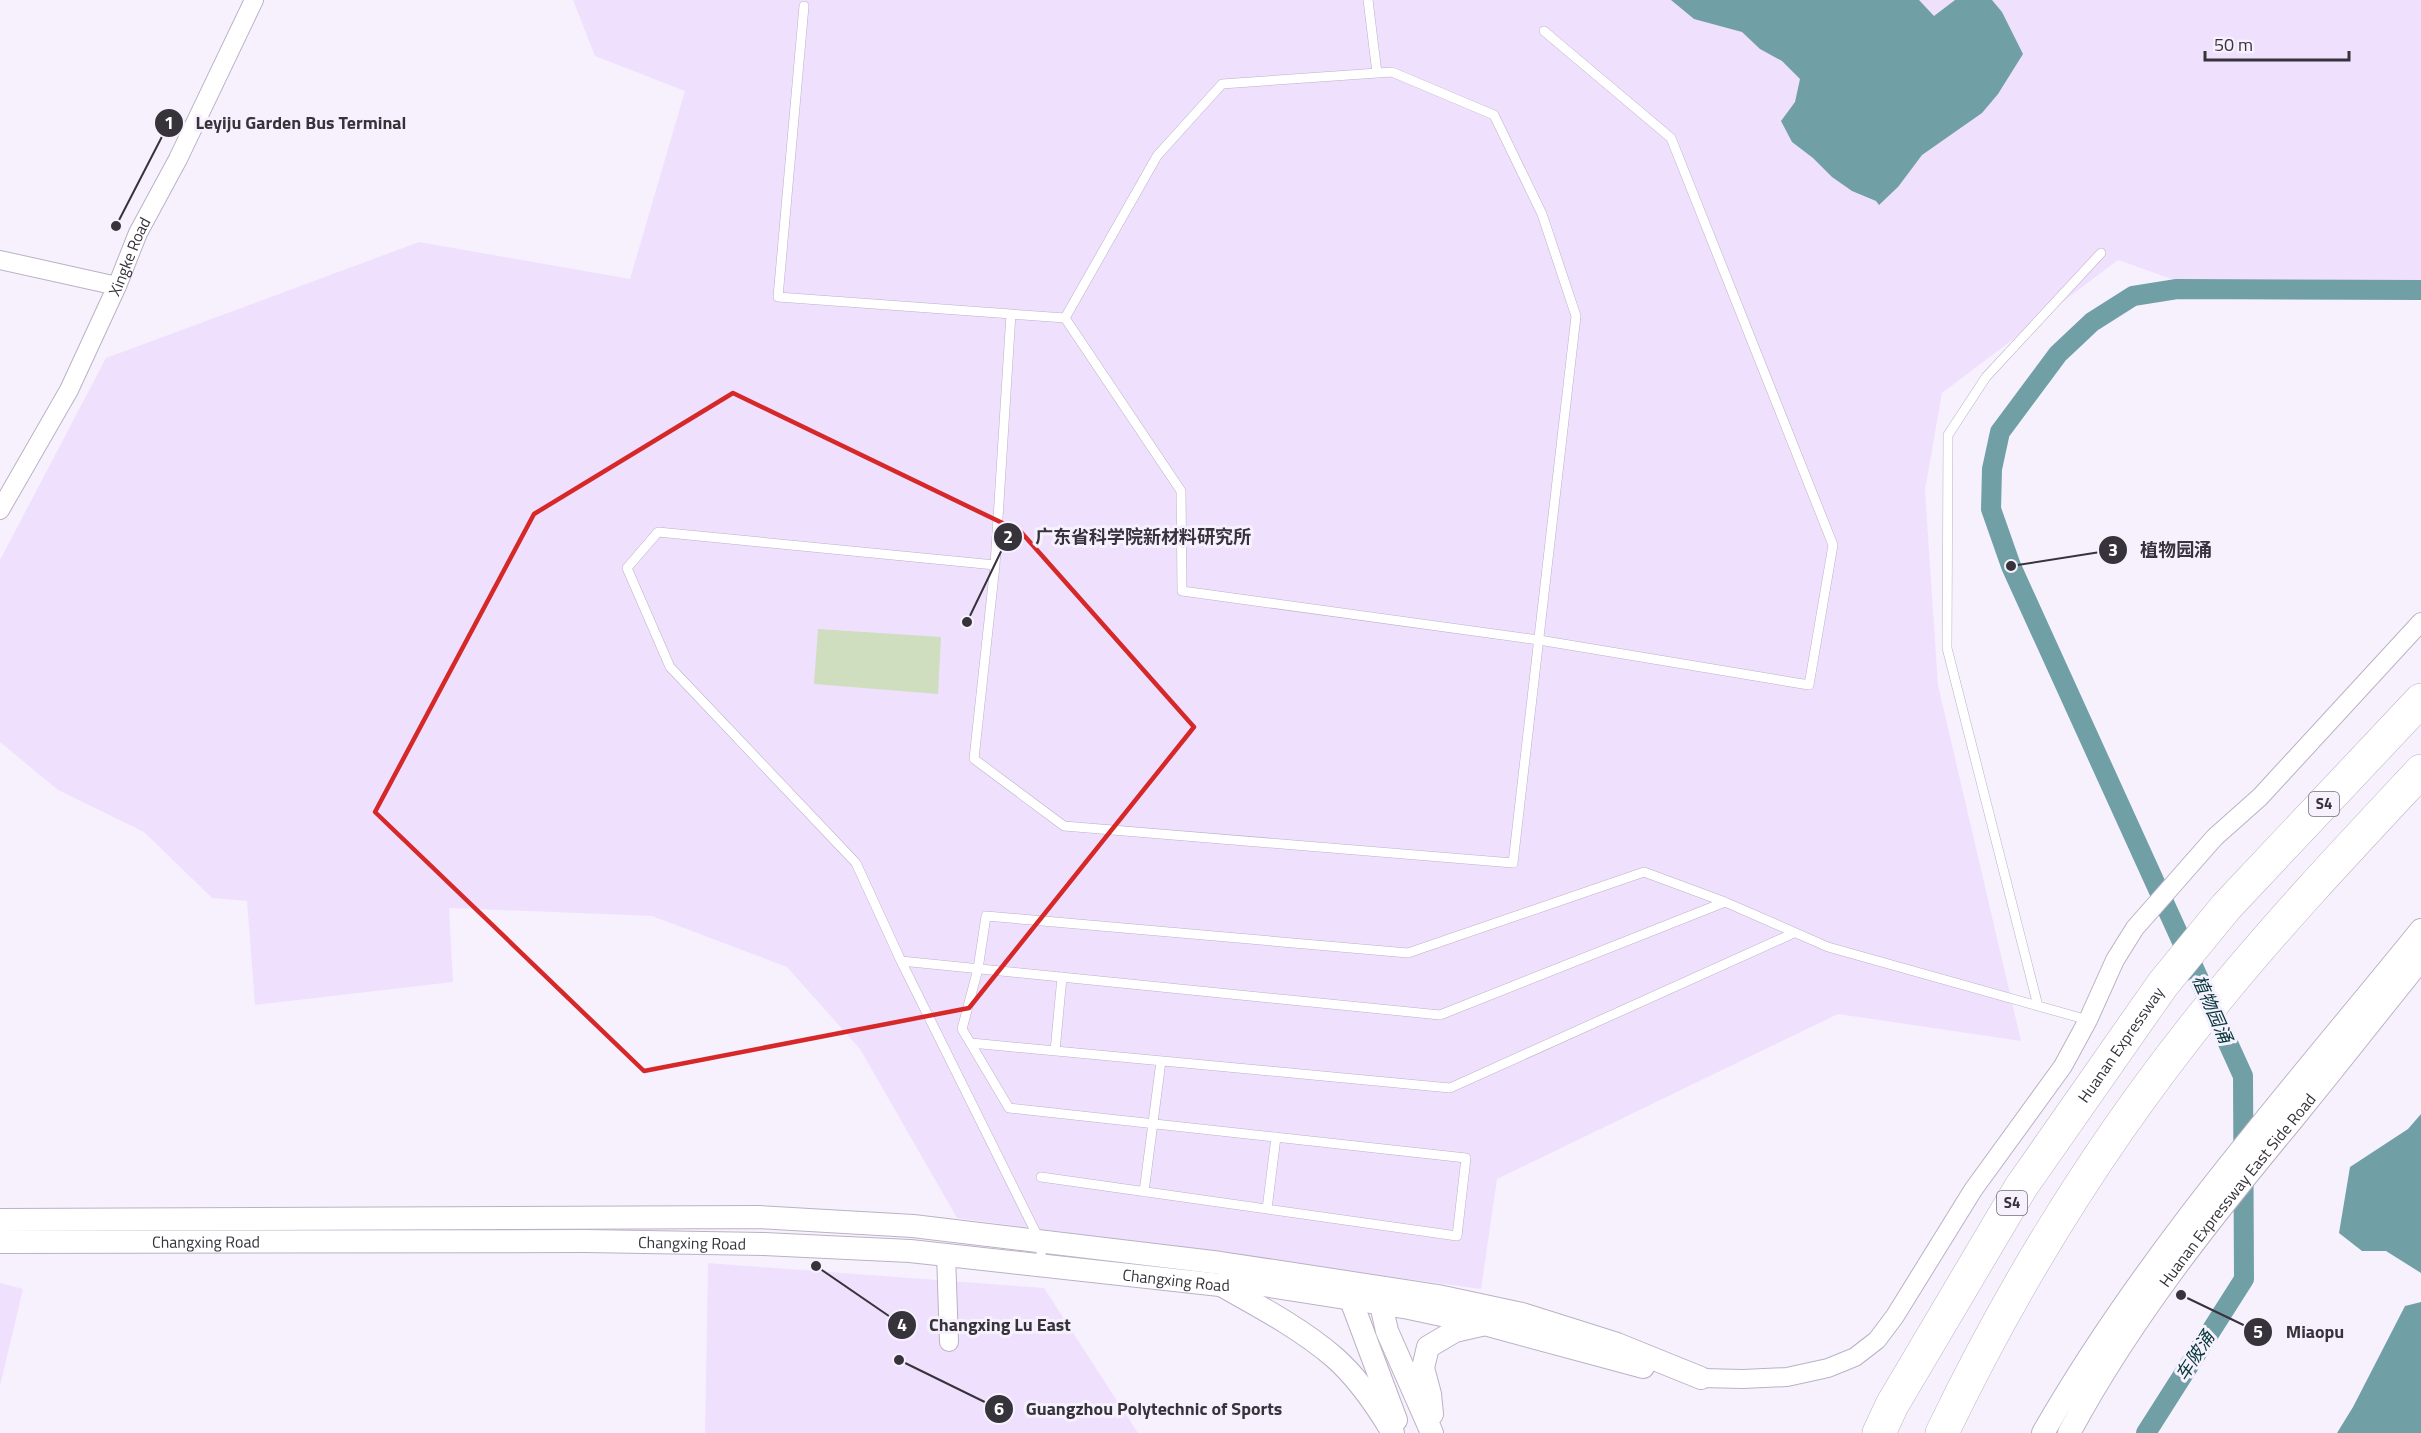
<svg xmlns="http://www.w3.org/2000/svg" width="2421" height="1433" viewBox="0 0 2421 1433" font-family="'Titillium Web','Noto Sans SC',sans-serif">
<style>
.built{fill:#efe1fd}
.green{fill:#cfdebf}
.water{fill:#70a0a5}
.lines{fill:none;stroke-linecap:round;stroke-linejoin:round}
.canal{stroke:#70a0a5;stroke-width:20}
.service-casing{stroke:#bbb1c5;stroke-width:10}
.minor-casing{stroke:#bbb1c5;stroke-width:20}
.tertiary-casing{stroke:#bbb1c5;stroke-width:24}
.motorway-casing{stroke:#bbb1c5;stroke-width:34}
.service{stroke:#fff;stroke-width:9}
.minor{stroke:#fff;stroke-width:18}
.tertiary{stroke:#fff;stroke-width:22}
.motorway{stroke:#fff;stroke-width:33}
.marked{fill:none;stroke:#d62828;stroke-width:4.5;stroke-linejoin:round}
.labels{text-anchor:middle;stroke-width:6;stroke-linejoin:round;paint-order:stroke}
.shield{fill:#f7f1fe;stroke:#716c76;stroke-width:1.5}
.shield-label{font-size:15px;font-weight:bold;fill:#37333b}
.street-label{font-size:16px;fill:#37333b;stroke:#f7f1fe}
.water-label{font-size:18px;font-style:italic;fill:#05373b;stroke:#f7f1fe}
.leader{fill:none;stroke:#37333b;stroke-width:2}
.callout-dot{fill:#37333b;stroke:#f7f1fe;stroke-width:2}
.mark-label{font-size:18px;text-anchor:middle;font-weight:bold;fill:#fff}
.callout-label{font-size:18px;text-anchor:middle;font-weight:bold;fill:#37333b;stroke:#f7f1fe;stroke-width:6;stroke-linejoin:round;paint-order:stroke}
</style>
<rect width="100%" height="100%" fill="#f7f1fe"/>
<path class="built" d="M573,0H2421V282L2393,287L2197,288L2118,260L1942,393L1925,490L1938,685L2021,1041L1838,1014L1497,1179L1481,1289L957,1218L860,1049L787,967L652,916L449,908L453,982L255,1005L247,901L212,898L144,832L58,790L0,742V560L106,358L419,242L630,279L685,91L595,56Z
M708,1263L1044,1288L1138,1433H705Z
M0,1283L23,1289L0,1386Z"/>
<path class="green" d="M818,629L941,637L938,694L814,684Z"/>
<path class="water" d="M1671,0H1919L1934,16L1955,0H1992L2002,12L2023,54L1998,94L1982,113L1922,155L1898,187L1879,205L1876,201L1852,191L1832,177L1813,158L1792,142L1781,121L1795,102L1800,79L1782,61L1760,49L1742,32L1694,19Z
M2421,1114V1273L2386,1251H2362L2339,1233L2350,1167L2408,1129Z
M2421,1302V1433H2337L2353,1407L2405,1306Z"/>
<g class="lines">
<path class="canal" d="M2146,1433L2244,1279L2243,1076L2011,566L1991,509L1992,469L2000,432L2058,354L2092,322L2133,296L2177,289L2421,290"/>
<g class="service-casing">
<path id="service" d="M1368,0L1377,73
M804,6L778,297L1065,318L1157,156L1222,84L1392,72L1494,115L1542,214L1576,316L1513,863L1064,826L974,759L995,565L1011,314
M1065,318L1181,491L1182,591L1539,640L1809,685L1833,545L1671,138L1544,31
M995,565L658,532L627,568L670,667L856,863L901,961L1040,1241L1042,1264
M901,961L1440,1015L1725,902
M2038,1006L1947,648L1948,435L1986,377L2101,253
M971,1043L1450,1088L1794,933
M1055,1051L1062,977
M1041,1177L1457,1236L1466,1158L1009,1108L962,1029L978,969L986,916L1408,953L1644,872L1725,902L1828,947L2088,1020
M1144,1192L1161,1061
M1267,1209L1276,1137"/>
</g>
<g class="minor-casing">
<g id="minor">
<path d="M0,260L117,286"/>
<path id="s1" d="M0,510L69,390L117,286L138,233L178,159L254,0"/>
<path d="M946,1254L949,1342"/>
<path d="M1701,1378L1743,1379L1787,1377L1828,1368L1855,1357L1877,1340L1895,1316L1973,1190L2063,1066L2088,1020L2115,960L2135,928L2215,837L2260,797L2421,622"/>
</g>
</g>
<g class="tertiary-casing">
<g id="tertiary">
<path d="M0,1220L759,1217L913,1226L1221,1263L1438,1296L1522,1314L1617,1344L1701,1378"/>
<path id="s2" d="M0,1242L585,1241L764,1244L910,1251L1220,1285L1257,1284L1409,1308L1484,1324L1643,1367"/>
<path d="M1221,1285C1260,1307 1300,1328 1334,1357C1358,1378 1377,1406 1393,1433"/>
<path d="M1351,1288V1300L1396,1420"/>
<path d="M1378,1291L1387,1331L1432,1433"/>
<path d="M1432,1414L1430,1394L1423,1368L1428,1347L1455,1331L1481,1325"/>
<path d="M2043,1433C2148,1250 2289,1093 2421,930"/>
<path id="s3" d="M2069,1433C2130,1319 2211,1218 2293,1119C2336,1066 2378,1013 2421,959"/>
</g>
</g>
<g class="motorway-casing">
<g id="motorway">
<path id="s4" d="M1879,1433L1892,1405L2021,1187L2163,984L2226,907L2421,700"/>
<path d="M1942,1433C2016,1279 2107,1133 2215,1001C2280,921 2351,846 2421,771"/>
</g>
</g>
<use href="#service" class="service"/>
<use href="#minor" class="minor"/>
<use href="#tertiary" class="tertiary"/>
<use href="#motorway" class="motorway"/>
</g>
<path class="marked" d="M733,393L1021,532L1194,727L969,1008L644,1071L375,812L534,514Z"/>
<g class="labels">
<g class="shield">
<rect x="2309" y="792" width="30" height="24" rx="4.5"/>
<rect x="1997" y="1191" width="30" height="24" rx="4.5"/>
</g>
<g class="shield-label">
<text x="2324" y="809">S4</text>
<text x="2012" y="1208">S4</text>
</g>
<g class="street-label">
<text dy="6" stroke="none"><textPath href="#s1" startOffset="285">Xingke Road</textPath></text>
<text dy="6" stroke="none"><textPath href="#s4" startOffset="458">Huanan Expressway</textPath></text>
<text dy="6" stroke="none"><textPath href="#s3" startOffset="296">Huanan Expressway East Side Road</textPath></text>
<text dy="6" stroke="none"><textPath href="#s2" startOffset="206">Changxing Road</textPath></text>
<text dy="6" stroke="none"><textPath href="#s2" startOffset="692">Changxing Road</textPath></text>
<text dy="6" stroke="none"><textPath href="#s2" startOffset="1178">Changxing Road</textPath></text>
</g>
<g class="water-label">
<text transform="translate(2212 1009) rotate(66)" y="6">植物园涌</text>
<text transform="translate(2195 1356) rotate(-57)" y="6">车陂涌</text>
</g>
</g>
<path class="leader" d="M116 226L169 123M967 622L1008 537M2011 566L2113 550M816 1266L902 1325M2181 1295L2258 1332M899 1360L999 1409"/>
<g class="callout-dot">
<circle cx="116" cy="226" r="6"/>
<circle cx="967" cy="622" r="6"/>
<circle cx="2011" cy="566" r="6"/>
<circle cx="816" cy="1266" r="6"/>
<circle cx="2181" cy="1295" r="6"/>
<circle cx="899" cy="1360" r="6"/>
<circle cx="169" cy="123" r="15"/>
<circle cx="1008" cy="537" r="15"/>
<circle cx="2113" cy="550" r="15"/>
<circle cx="902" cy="1325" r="15"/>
<circle cx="2258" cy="1332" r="15"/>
<circle cx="999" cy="1409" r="15"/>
</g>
<g class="mark-label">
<text x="169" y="129">1</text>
<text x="1008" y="543">2</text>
<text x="2113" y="556">3</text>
<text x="902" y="1331">4</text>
<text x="2258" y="1338">5</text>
<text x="999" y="1415">6</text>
</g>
<g class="callout-label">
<text x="301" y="129">Leyiju Garden Bus Terminal</text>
<text x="1143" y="543">广东省科学院新材料研究所</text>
<text x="2176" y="556">植物园涌</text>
<text x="1000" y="1331">Changxing Lu East</text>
<text x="2315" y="1338">Miaopu</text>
<text x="1154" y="1415">Guangzhou Polytechnic of Sports</text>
</g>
<path d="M2205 51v9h144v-9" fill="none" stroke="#37333b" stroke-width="3"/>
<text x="2214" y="51" font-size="18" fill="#37333b" stroke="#f7f1fe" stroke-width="4.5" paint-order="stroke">50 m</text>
</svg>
